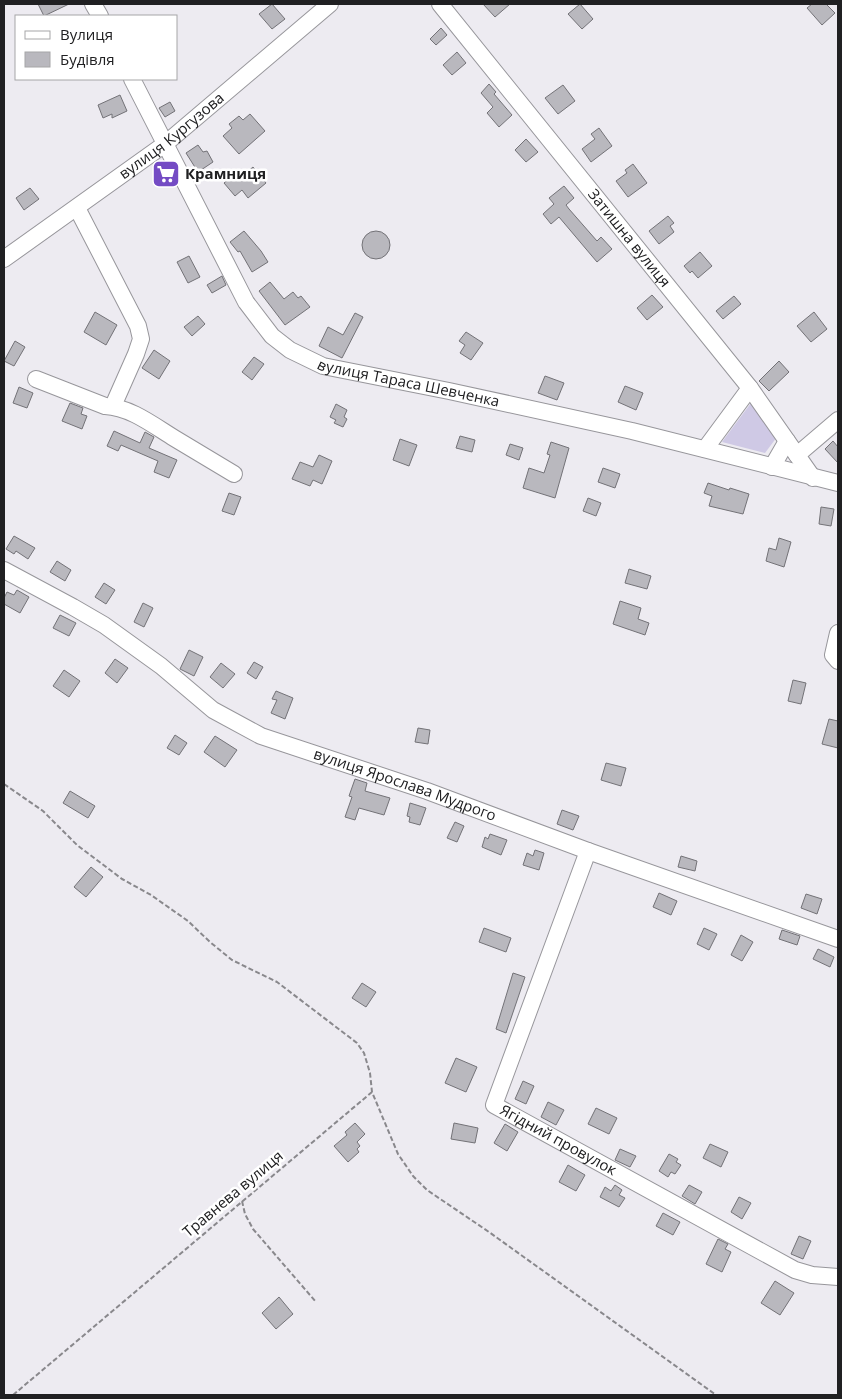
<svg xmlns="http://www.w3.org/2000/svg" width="842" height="1399" viewBox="0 0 842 1399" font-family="'Open Sans',sans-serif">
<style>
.green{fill:#cfc9e5}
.building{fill:#b9b8be;stroke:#737277}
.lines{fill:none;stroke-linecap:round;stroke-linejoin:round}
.minor-casing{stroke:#97969b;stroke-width:18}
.path{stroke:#89888c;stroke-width:2;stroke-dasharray:5 2.5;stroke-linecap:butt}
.minor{stroke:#fff;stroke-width:16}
.labels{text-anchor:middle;stroke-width:5;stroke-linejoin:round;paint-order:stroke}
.street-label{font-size:15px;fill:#202022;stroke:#fff}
.poi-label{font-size:15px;font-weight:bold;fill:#202022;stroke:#fff;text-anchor:start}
</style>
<rect width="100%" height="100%" fill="#edebf1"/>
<path class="green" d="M751,403L777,437L765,453L722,442Z"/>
<path class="building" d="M38,4H69L44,16Z
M272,4L285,19L272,29L259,14Z
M483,4H510L495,17Z
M580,4L593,19L582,29L568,14Z
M812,4H826L835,13L822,25L807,8Z
M441,28L447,35L436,45L430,39Z
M457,52L466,63L452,75L443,65Z
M489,84L496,92L494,94L512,115L499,127L487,113L493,107L481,93Z
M563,85L575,101L558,114L545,98Z
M120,95L127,111L112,118V114L103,118L98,105Z
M170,102L175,111L165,117L159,108Z
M250,114L265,131L239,154L223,136L232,128L229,124L239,116L243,120Z
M599,128L612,146L591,162L582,149L595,139L591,134Z
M526,139L538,152L526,162L515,150Z
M198,145L203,152L207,151L213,162L198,172L186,153Z
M164,164L173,180L165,184L157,168Z
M633,164L647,183L628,197L616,181L627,173L625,170Z
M253,167L266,183L248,198L242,190L235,196L224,183L237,172L241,177Z
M564,186L574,198L566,205L569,209L597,241L601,237L612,249L597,262L559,217L551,224L543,214L554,204L549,198Z
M30,188L39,199L24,210L16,198Z
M668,216L674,223L670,226L674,232L659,244L649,231Z
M244,231L261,251L268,262L252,272L240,251L238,252L230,242Z
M362 245a14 14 0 1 1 28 0a14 14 0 1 1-28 0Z
M700,252L712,266L698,278L692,271L690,273L684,266Z
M189,256L200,277L188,283L177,262Z
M222,276L226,285L212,293L207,285Z
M270,282L284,299L293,292L298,298L301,296L310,307L285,325L259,291Z
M652,295L663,307L647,320L637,308Z
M734,296L741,304L723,319L716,311Z
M95,312L117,325L106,345L84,332Z
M814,312L827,329L811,342L797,326Z
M355,313L363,317L342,358L319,346L328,327L343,335Z
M198,316L205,324L192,336L184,327Z
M466,332L483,343L471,360L460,353L465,345L459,341Z
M15,341L25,347L14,366L4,361Z
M154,350L170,361L159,379L142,368Z
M254,357L264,364L252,380L242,372Z
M779,361L789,372L769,391L759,381Z
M545,376L564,383L557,400L538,393Z
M625,386L643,393L636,410L618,402Z
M19,387L33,393L27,408L13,403Z
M70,403L83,408L81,414L87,416L82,429L62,421Z
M336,404L347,410L344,417L347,419L343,427L334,423L336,420L330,417Z
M114,431L140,443L145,432L154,437L149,448L177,460L169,478L154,472L158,461L121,445L118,451L107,446Z
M460,436L475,440L472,452L456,448Z
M400,439L417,445L409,466L393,460Z
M833,441L838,447V463L825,449Z
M551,442L569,448L555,498L523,488L529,468L544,473L550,455L547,454Z
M510,444L523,448L519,460L506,455Z
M319,455L332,461L322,484L313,480L310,486L292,479L300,462L313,467Z
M603,468L620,474L615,488L598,482Z
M708,483L729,490L730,488L749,494L743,514L709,506L712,496L704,493Z
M229,493L241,497L234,515L222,511Z
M588,498L601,503L596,516L583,511Z
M821,507L834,509L831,526L819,524Z
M14,536L35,548L28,559L16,551L14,554L6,549Z
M779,538L791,542L784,567L766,561L769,548L776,550Z
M57,561L71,570L65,581L50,572Z
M629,569L651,576L647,589L625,583Z
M104,583L115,590L106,604L95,597Z
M17,590L29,597L20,613L4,604V598L7,592L14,595Z
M620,601L641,608L638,619L649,623L645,635L613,624Z
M143,603L153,608L144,627L134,622Z
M60,615L76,623L69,636L53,628Z
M189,650L203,657L194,676L180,669Z
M115,659L128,668L117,683L105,673Z
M254,662L263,667L256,679L247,673Z
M221,663L235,674L223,688L210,677Z
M64,670L80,681L69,697L53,686Z
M793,680L806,683L801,704L788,701Z
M276,691L293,698L285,719L271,713L277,700L272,699Z
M829,719L838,721V748L822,744Z
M418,728L430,730L428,744L415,742Z
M175,735L187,743L179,755L167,748Z
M215,736L237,750L225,767L204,752Z
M606,763L626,768L621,786L601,780Z
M355,779L367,783L365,791L390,798L384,815L359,808L355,820L345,817L352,797L349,796Z
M70,791L95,806L88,818L63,803Z
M410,803L426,808L420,825L409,822L410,817L407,816Z
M562,810L579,816L573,830L557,824Z
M455,822L464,826L457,842L447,838Z
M490,834L507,840L501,855L482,847L485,837L488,839Z
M535,850L544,853L539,870L523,865L527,853L533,856Z
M681,856L697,861L695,871L678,867Z
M91,867L103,877L86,897L74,887Z
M659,893L677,901L671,915L653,907Z
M806,894L822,899L817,914L801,908Z
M484,928L511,938L506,952L479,942Z
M704,928L717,934L709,950L697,944Z
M782,930L800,936L797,945L779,939Z
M741,935L753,942L742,961L731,955Z
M818,949L834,957L830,967L813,959Z
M513,973L525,977L506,1033L496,1029Z
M362,983L376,992L366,1007L352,998Z
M456,1058L477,1067L466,1092L445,1083Z
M523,1081L534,1086L526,1104L515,1099Z
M548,1102L564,1110L556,1125L541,1117Z
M596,1108L617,1118L609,1134L588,1124Z
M355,1123L365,1134L357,1142L360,1146L357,1149L359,1152L348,1162L334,1146L347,1135L345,1132Z
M454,1123L478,1128L475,1143L451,1139Z
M505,1124L518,1132L507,1151L494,1143Z
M710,1144L728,1152L721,1167L703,1158Z
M620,1149L636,1156L630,1167L615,1160Z
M669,1154L678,1159L676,1162L681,1165L675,1174L671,1172L668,1177L659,1171Z
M568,1165L585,1175L576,1191L559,1182Z
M615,1185L622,1190L619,1195L625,1198L619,1207L600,1197L605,1187L611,1191Z
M689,1185L702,1192L695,1204L682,1196Z
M739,1197L751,1203L742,1219L731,1212Z
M663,1213L680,1222L673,1235L656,1226Z
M799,1236L811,1241L803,1259L791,1254Z
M718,1239L728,1244L725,1249L731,1252L722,1272L706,1264Z
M775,1281L794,1293L780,1315L761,1303Z
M279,1297L293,1314L276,1329L262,1313Z"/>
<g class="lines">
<g class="minor-casing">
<g id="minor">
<path d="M93,4L100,16"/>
<path id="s1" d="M440,4L750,388L813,478"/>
<path id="s2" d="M132,79L246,302L272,336L290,350L323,366L449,391L632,431L838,483"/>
<path d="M77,208L138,326L141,339L136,354L113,406"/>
<path id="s3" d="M4,259L165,144L330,4"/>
<path d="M36,379L105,406C130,407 153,425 174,438C194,450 214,462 234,474"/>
<path d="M705,449L750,388"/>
<path d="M797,455L838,420"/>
<path d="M772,467L787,441"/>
<path id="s4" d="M4,570L73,607L104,625L161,666L213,710L261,736L427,791L588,851L838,939"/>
<path d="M838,633L833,655L838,661"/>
<path id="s5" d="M588,851L494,1105L795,1270L812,1275L838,1277"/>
</g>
</g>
<path class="path" d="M4,784L43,811L77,845L122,879L151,895L188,921L210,942L232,960L277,982L357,1043L364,1053L370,1073L372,1092L398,1154L413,1176L427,1190L489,1232L716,1395
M242,1201L245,1214L253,1229L316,1302
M13,1395L372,1092"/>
<use href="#minor" class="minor"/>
</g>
<defs>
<g id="supermarket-square" transform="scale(1.4375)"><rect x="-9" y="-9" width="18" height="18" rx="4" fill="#744bc4" stroke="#fff"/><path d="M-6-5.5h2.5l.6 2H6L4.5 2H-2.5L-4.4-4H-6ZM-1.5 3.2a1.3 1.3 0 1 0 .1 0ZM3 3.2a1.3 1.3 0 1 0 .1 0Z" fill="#fff"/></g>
</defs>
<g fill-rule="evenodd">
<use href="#supermarket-square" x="166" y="174"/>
</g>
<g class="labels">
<g class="street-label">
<text dy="5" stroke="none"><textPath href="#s3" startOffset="208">вулиця Кургузова</textPath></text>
<text dy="5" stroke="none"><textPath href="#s1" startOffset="301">Затишна вулиця</textPath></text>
<text dy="5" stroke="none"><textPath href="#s2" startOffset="440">вулиця Тараса Шевченка</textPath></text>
<text dy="5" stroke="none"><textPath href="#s4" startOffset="459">вулиця Ярослава Мудрого</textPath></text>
<text dy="5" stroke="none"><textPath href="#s5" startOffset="344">Ягідний провулок</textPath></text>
<text transform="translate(233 1194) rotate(-40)" y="5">Травнева вулиця</text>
</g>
<g class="poi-label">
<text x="185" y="179">Крамниця</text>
</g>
</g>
<rect width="842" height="1399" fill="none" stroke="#202022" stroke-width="10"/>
<rect x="15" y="15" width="162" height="65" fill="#ffffff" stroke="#a6a6a7"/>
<rect x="25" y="31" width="25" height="8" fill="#ffffff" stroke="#a6a6a7"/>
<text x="60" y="40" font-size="15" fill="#202022">Вулиця</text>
<rect x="25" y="52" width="25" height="15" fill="#b9b8be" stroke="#a6a6a7"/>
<text x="60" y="65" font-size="15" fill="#202022">Будівля</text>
</svg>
